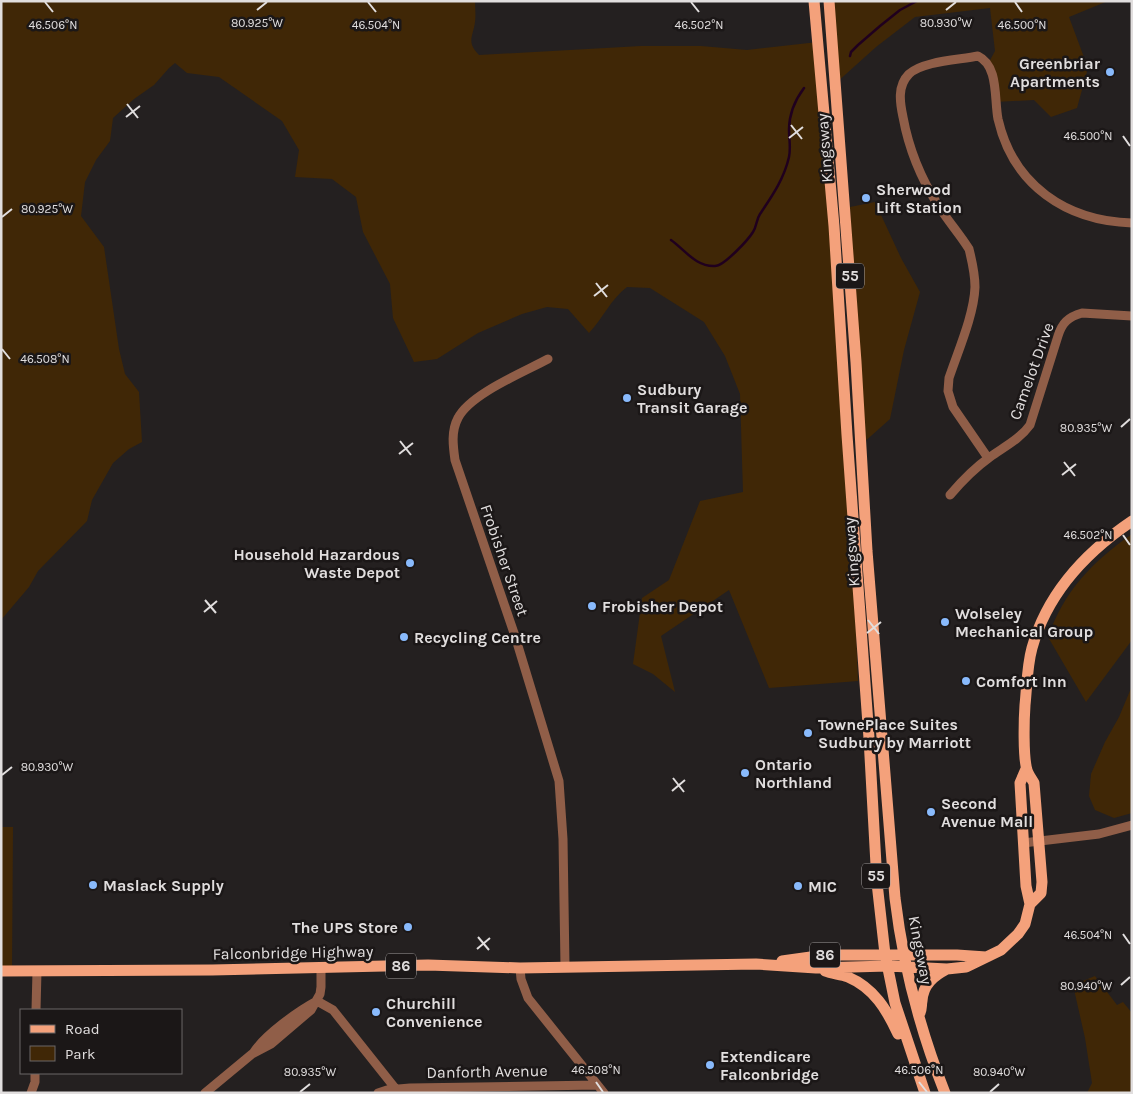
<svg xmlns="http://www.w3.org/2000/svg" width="1133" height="1094" viewBox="0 0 1133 1094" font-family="Karla,sans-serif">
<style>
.green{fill:#402706}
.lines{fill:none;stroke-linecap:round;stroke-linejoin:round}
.stream{stroke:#20001e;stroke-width:2.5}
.minor{stroke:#905e48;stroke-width:9}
.major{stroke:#f4a17b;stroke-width:11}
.ticks{fill:none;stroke:#e1dede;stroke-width:2}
.poi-dot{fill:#89bafc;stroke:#1b1717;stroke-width:2}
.labels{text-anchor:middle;stroke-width:5;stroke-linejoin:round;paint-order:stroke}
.shield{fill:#1b1717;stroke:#a6a2a2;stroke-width:1}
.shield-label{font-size:15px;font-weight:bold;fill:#e1dede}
.poi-label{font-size:16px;font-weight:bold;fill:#e1dede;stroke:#1b1717;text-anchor:start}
.street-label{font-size:16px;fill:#e1dede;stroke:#1b1717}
.ticks-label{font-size:12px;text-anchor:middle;fill:#e1dede;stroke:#1b1717;stroke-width:5;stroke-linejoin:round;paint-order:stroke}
</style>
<rect width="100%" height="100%" fill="#242020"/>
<path class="green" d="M1,1H475C475,8 476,15 475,22C473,37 466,42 479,55L641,46H701L747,50L818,42L851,505L858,681L769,688L729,590L661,636L675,692L653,674L633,664L642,598L669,580L700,501L743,492L740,394L725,356L704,322L650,288L627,287C611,299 603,318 589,333L568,309L547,307L522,314L478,333L437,359L414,362L393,318L390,284L363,232L356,197L332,179L295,177L299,150L282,121L219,77L187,73L175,63L169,68L154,85L134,99L113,118L110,141L96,160L85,182L81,216L104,247L119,349L125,374L139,392L142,442L129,449L113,463L92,500L87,521L38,571L29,587L1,620Z
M829,1H1108L1069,17L1088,68L1077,108L1051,117L1034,100L995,102L988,64L995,51L990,8L915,17L876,47L836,83Z
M875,202L901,258L920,292L904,350L890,419L862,444L850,207Z
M1132,534V640L1086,702L1048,637C1064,591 1092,562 1132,534Z
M1132,686V813L1114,818L1095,810L1089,796L1091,774L1105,742L1119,717Z
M1,827H13L12,970H1Z
M1095,976L1117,1005L1123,1002L1132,1013V1093H1087L1092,1083L1085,1038L1073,985Z"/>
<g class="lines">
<path class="stream" d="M850,56L851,52L858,45L880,26L900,10L917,1
M671,240C685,250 696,267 715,266C724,266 748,240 753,232C757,226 756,220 760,214C772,196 784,179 789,157C791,148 789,139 789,130C789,114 795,100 804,88"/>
<path class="minor" d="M548,359C524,372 470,394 458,418C451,431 453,446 455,460L515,636L559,781L563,839L565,966
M988,458L953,407L948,391L949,378C958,351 974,315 975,287C975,274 972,261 969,249C959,233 947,220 938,205C920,177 909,150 903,117C900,103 897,86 909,74C923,61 959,60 978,56C999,66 994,99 998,119C1013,185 1066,221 1132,223
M950,495C961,482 976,467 990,457C1004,447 1020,439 1030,425L1058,336C1062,323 1068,317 1082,313L1132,316
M1023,843L1099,834L1132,825
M520,968L521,979L528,998L604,1093
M317,1001L333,1010L395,1088
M36,1010L37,971
M254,1052C265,1035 298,1011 317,1001
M31,1093L35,1082V1073
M205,1093L252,1054L271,1044L311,1010L320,994L321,987V967
M378,1093L387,1090L410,1088L597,1085"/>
<path class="major" d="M814,1L834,226L847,435L869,738L877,883L885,954L895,1003L925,1093
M829,1L856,362L867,551L895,898C903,965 920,1030 945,1093
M1026,769L1020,783L1026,886L1030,904
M782,961L825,955H957L986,957
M1,971L212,970L428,965L520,968L756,964L816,968L888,966L947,969L966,967L1001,950L1018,934L1025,924L1030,904L1041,893L1042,882L1034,783C1032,779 1028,774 1027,770C1023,757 1024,719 1025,705C1027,686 1027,666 1032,648C1047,594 1086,552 1132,521
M825,971C832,974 841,974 848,977C874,988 887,1010 898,1034
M920,1013C922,1008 921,1006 922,1001C923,984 934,976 947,969"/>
</g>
<path class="ticks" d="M45,2L53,12M368,2L376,12M691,2L699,12M1015,2L1022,12M257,10L267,2M946,10L956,2M127,104L138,118M126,117L140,106M791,125L802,139M1123,136L1130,146M789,138L803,127M2,217L12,209M596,283L607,297M594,296L608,285M2,349L10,359M1121,427L1130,419M400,441L411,455M399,454L413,443M1064,462L1075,476M1062,475L1076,464M1123,535L1130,545M205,600L216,613M204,612L217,601M868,620L879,634M867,633L881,622M2,775L12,767M673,778L684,792M672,791L685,780M1123,934L1130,944M478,937L489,950M477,949L490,938M1121,985L1130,977M596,1082L603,1092M919,1082L927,1092M300,1092L310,1084M990,1092L999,1084"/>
<g class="poi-dot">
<circle cx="1110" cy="72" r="5"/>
<circle cx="866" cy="198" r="5"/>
<circle cx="627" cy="398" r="5"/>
<circle cx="410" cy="563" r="5"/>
<circle cx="592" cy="606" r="5"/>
<circle cx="945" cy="622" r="5"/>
<circle cx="404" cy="637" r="5"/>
<circle cx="966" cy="681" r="5"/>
<circle cx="808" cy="733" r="5"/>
<circle cx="745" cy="773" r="5"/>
<circle cx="931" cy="812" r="5"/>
<circle cx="93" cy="885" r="5"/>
<circle cx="798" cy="886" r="5"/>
<circle cx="408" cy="927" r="5"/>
<circle cx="376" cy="1012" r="5"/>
<circle cx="710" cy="1065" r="5"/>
</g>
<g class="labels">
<g class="shield">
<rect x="836" y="263.5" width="28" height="25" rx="4"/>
<rect x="862" y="863.5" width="28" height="25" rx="4"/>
<rect x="810" y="942.5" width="30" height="25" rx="4"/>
<rect x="386" y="953.5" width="30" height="25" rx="4"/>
</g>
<g class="shield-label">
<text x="850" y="281">55</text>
<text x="876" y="881">55</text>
<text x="825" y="960">86</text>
<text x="401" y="971">86</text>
</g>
<g class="poi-label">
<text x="1100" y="69" text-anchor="end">Greenbriar<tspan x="1100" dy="18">Apartments</tspan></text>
<text x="876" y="195">Sherwood<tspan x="876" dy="18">Lift Station</tspan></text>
<text x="637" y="395">Sudbury<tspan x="637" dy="18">Transit Garage</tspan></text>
<text x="400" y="560" text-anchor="end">Household Hazardous<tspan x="400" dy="18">Waste Depot</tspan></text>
<text x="602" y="612">Frobisher Depot</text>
<text x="955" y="619">Wolseley<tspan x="955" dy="18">Mechanical Group</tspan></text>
<text x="414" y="643">Recycling Centre</text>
<text x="976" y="687">Comfort Inn</text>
<text x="818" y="730">TownePlace Suites<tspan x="818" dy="18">Sudbury by Marriott</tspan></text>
<text x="755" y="770">Ontario<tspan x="755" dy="18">Northland</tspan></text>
<text x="941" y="809">Second<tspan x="941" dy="18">Avenue Mall</tspan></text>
<text x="103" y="891">Maslack Supply</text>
<text x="808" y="892">MIC</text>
<text x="398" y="933" text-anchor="end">The UPS Store</text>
<text x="386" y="1009">Churchill<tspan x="386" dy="18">Convenience</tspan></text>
<text x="720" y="1062">Extendicare<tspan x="720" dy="18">Falconbridge</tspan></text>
</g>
<g class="street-label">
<text transform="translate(824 148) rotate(-94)" y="6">Kingsway</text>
<text transform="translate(1031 371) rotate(-70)" y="6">Camelot Drive</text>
<text transform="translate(851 552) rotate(-94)" y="6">Kingsway</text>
<text transform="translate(505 560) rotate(71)" y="6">Frobisher Street</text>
<text transform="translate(921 950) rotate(79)" y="6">Kingsway</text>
<text transform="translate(293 952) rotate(-1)" y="6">Falconbridge Highway</text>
<text transform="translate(487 1071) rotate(-1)" y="6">Danforth Avenue</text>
</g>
</g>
<g class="ticks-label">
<text x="257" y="27">80.925°W</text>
<text x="946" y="27">80.930°W</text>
<text x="53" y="29">46.506°N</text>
<text x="376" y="29">46.504°N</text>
<text x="699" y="29">46.502°N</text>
<text x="1022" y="29">46.500°N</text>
<text x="1088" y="140">46.500°N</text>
<text x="47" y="213">80.925°W</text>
<text x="45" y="363">46.508°N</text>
<text x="1086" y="432">80.935°W</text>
<text x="1088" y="539">46.502°N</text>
<text x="47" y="771">80.930°W</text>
<text x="1088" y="939">46.504°N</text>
<text x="1086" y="990">80.940°W</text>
<text x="596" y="1074">46.508°N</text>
<text x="919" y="1074">46.506°N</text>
<text x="310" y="1076">80.935°W</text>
<text x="999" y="1076">80.940°W</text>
</g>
<rect width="1133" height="1094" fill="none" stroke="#e1dede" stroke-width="5"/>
<rect x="20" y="1009" width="162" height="65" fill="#1b1717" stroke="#6a6767"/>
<rect x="30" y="1025" width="25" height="8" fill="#f4a17b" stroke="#6a6767"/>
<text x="65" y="1034" font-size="15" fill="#e1dede">Road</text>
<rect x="30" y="1046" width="25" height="15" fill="#402706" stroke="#6a6767"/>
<text x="65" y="1059" font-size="15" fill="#e1dede">Park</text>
</svg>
